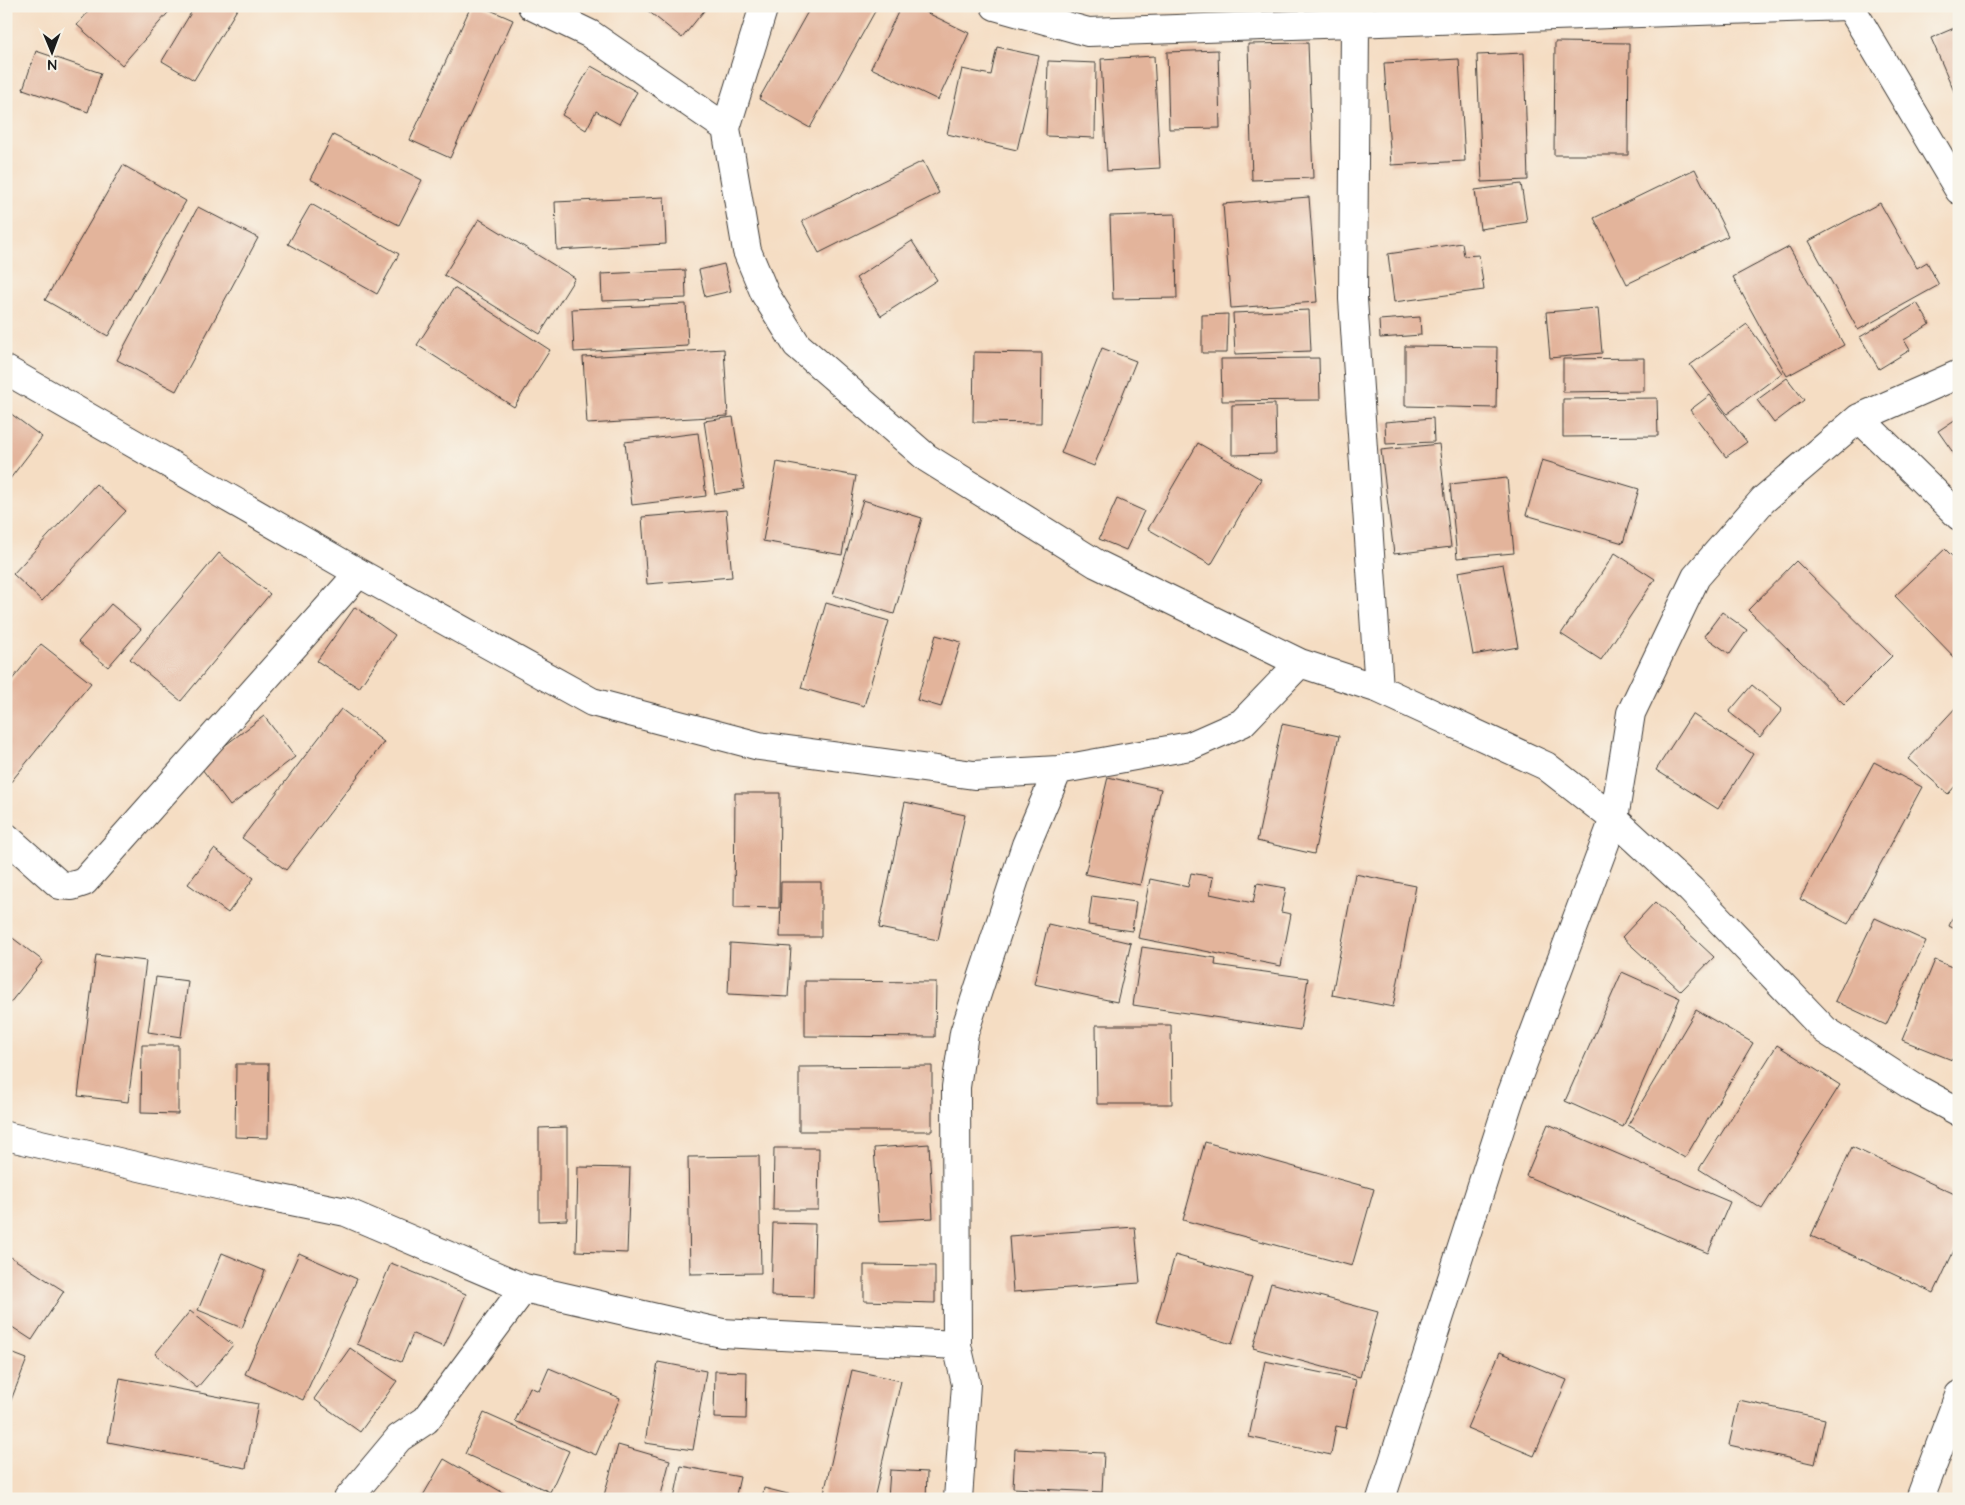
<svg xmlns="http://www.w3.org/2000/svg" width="1965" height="1505" viewBox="0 0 1965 1505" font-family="'Architects Daughter',sans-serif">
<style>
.building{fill:#e3b49b}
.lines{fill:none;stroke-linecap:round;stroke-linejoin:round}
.minor-casing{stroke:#3d3935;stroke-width:30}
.minor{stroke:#fff;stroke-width:28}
</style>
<rect width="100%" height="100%" fill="#f7f3e8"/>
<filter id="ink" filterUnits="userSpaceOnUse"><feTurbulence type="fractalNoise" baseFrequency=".02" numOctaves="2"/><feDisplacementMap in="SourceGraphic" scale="10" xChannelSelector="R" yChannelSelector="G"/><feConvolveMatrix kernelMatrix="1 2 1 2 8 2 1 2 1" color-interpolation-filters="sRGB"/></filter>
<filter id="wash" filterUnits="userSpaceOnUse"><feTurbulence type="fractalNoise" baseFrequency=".0096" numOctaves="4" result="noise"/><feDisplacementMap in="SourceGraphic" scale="20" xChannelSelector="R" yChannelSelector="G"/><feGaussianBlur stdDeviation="1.12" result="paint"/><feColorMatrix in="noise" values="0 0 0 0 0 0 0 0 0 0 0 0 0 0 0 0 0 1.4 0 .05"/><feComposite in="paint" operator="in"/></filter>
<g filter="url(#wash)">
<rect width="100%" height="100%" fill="#f5ddc3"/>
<g id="blocks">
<path class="building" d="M93,6H174L122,65L77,25Z
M195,6H239L194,80L162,61Z
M471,6H481L513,20L450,158L410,140Z
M642,6H705L707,7L682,38Z
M811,6H878L810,128L759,99Z
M901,6H913L969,33L938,100L871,68Z
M1959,26V103L1931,38Z
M1555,42L1629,43L1628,155H1554Z
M1308,43L1313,178L1252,180L1248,44Z
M997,47L1039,56L1017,150L947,134L962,69L991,75Z
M1218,50L1220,128L1169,129L1167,52Z
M36,51L101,73L88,112L23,89Z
M1524,53L1528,180L1482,182L1477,55Z
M1154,56L1160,168L1107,171L1101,59Z
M1459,59L1465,161L1391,165L1384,63Z
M1048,61L1096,63L1095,138L1046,136Z
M591,66L637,92L619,124L596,111L586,130L562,115Z
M333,135L422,180L399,225L310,179Z
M923,161L939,193L819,253L802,221Z
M123,165L186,201L108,336L45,300Z
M1695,169L1728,236L1627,284L1594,218Z
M1521,184L1527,222L1480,229L1475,190Z
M664,197L666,244L557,250L555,202Z
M1309,197L1317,302L1231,308L1223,204Z
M1880,203L1917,268L1927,262L1939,285L1858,330L1809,241Z
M311,204L399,254L377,294L288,244Z
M198,207L258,238L176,391L117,360Z
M1175,214L1177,298L1113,299L1110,216Z
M479,219L575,278L540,334L444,275Z
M912,241L937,280L881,316L856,278Z
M1462,243L1464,256L1479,255L1484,290L1394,302L1388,254Z
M1789,247L1844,345L1787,376L1733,277Z
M724,264L731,291L705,297L699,270Z
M685,270L686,298L602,301L601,274Z
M454,288L550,350L514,407L417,345Z
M1917,303L1930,324L1904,340L1910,350L1879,369L1860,337Z
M686,304L688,346L574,352L572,309Z
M1598,308L1602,353L1550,358L1546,312Z
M1309,310L1311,351L1235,354L1233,313Z
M1228,314L1227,353H1202V315Z
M1420,317L1421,335L1380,338L1379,320Z
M1747,324L1782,373L1727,414L1690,365Z
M1405,346L1497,347L1496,408L1405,406Z
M1102,348L1136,361L1094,466L1061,453Z
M724,349L728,416L587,424L583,357Z
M974,352L1042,353L1041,423L973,422Z
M1319,358L1320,400L1222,401L1221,359Z
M1644,358V391L1563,392V359Z
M1787,378L1804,400L1774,423L1757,400Z
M1710,395L1747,442L1726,457L1690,410Z
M1657,398L1658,436L1563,437V399Z
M1275,404L1276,454L1232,455V405Z
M6,410L42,437L6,484Z
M733,417L744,489L715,494L704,421Z
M1959,417V461L1938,431Z
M1433,418L1434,442L1386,444L1385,422Z
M698,433L706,496L632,505L625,442Z
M1198,443L1261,479L1211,565L1148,529Z
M1439,444L1451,547L1394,554L1381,450Z
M1542,460L1639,489L1623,543L1526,515Z
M777,462L856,476L842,555L763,541Z
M1507,478L1514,553L1457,558L1450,484Z
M96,484L126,511L42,601L13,574Z
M1117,499L1144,511L1126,550L1099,539Z
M863,500L922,518L894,614L833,595Z
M726,510L732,577L647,584L642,517Z
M1945,549L1959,563V662L1895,596Z
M219,553L270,594L181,701L130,659Z
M1615,553L1655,579L1601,660L1561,634Z
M1796,561L1892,656L1844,704L1748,610Z
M1503,564L1518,647L1473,655L1458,572Z
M826,603L889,621L864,706L801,688Z
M111,604L141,629L108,667L78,642Z
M355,607L395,635L359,688L317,661Z
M1722,612L1747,630L1730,654L1704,636Z
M936,635L961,642L941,707L917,700Z
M41,644L91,683L10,783L6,780V687Z
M1752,685L1782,710L1760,737L1729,712Z
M1959,704V782L1948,794L1908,759Z
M341,709L384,742L286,870L242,838Z
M1692,714L1753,754L1718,809L1656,770Z
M264,716L295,757L230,806L199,765Z
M1282,724L1339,736L1314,854L1257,841Z
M1874,762L1922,787L1848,924L1800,899Z
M1108,777L1161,789L1140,885L1085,874Z
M735,793H780L779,908L734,907Z
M905,802L965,815L938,940L879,928Z
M214,849L254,878L228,913L188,884Z
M1191,873L1213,877L1210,894L1253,903L1257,883L1286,888L1281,912L1291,914L1281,966L1138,938L1150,879L1188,887Z
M1355,874L1416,886L1393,1007L1332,995Z
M781,882H821V937H780Z
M1092,896L1136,902L1132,931L1088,925Z
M1655,902L1714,957L1681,991L1622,937Z
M1959,904V931L1949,926Z
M1875,918L1926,941L1886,1025L1835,1001Z
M1048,924L1131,943L1117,1002L1034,984Z
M10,936L43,961L6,1008V941Z
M730,943L791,947L788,997L728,994Z
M1142,947L1216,958L1215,965L1308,978L1300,1030L1133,1005Z
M96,955L146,961L128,1102L78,1096Z
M1935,960L1959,970V1045L1952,1060L1902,1040Z
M1622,972L1680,998L1623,1127L1565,1101Z
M156,977L188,981L181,1037L148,1032Z
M805,981L936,982L935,1037L805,1036Z
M1696,1010L1753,1043L1685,1158L1628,1125Z
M1096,1025H1171L1172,1104H1097Z
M142,1045H178V1114L141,1113Z
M1777,1045L1840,1085L1762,1209L1699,1169Z
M236,1064H269L268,1138L235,1137Z
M932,1066V1131H799V1067Z
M1548,1124L1730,1202L1708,1253L1526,1176Z
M567,1127V1220L539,1221V1128Z
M1205,1142L1374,1189L1352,1266L1183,1220Z
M929,1144L933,1218L879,1221L874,1148Z
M1852,1147L1959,1196V1240L1934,1293L1811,1236Z
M774,1148H819L818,1210H773Z
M759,1156L761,1273L690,1274L688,1157Z
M578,1167L630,1168L627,1253L576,1251Z
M773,1223L815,1224L813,1297L771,1296Z
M1135,1227L1140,1283L1013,1292L1009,1236Z
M222,1253L265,1271L242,1328L198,1310Z
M299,1253L357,1279L303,1400L245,1374Z
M6,1254L64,1291L32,1340L6,1323Z
M1175,1255L1252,1277L1232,1344L1156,1322Z
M391,1263L466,1294L444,1347L413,1334L401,1362L357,1344Z
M864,1265L935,1266V1303L864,1301Z
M1271,1283L1378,1312L1360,1377L1253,1348Z
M190,1311L233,1345L197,1388L155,1354Z
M350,1348L397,1381L360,1432L314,1399Z
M6,1351L27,1359L6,1413Z
M1500,1352L1567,1380L1534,1456L1467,1428Z
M1265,1361L1356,1380L1346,1428L1336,1426L1331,1455L1249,1437Z
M658,1362L706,1371L693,1450L645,1443Z
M549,1368L620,1398L596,1455L515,1421L530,1387L539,1391Z
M852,1370L901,1381L874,1499H827L823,1498Z
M715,1371L747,1372L746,1419L714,1418Z
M120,1378L258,1404L246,1468L108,1442Z
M1739,1400L1825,1419L1815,1464L1729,1445Z
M484,1413L569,1451L550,1492L465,1454Z
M618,1445L670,1460L660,1499H603Z
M1015,1449L1104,1453L1102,1492L1013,1488Z
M444,1459L514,1499H421Z
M681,1466L740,1477L735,1499H674Z
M890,1470L927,1472L926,1499H888Z
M764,1488L804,1498V1499H762Z
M997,1495L1020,1498V1499H996Z"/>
</g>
</g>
<g filter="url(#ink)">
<use href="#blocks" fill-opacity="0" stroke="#3d3935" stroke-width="1"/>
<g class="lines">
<g class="minor-casing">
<path id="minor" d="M532,6L590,34L726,128L747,251L765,294L797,345L927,458L1097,564L1300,663L1379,689L1546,766L1614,819L1691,890L1825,1030L1915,1088L1959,1112
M995,6L1088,32L1847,6
M1850,6L1959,190
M1355,23L1353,299L1379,689
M726,128L764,6
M6,370L359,573L592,702L759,746L974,775L1058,770L1190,746L1242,723L1300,663
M1859,418L1959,516
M6,837L60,885L72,886L84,882L359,573
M6,1136L252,1193L346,1212L524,1288L722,1333L957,1345L966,1384L958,1499
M957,1345L956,1087L964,1033L1026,845L1058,770
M348,1499L399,1438L426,1420L524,1288
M1381,1499L1510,1098L1614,819L1631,713L1696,577L1763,500L1859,418L1959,374
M1920,1499L1959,1395"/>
</g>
<use href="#minor" class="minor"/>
</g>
</g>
<rect width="1965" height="1505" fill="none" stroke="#f7f3e8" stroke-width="25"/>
<g transform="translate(52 52) rotate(179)" stroke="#f7f3e8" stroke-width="4" paint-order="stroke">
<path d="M0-4L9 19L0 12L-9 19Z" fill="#1c1c1c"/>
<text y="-8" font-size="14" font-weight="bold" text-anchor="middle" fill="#1c1c1c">N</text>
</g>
</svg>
